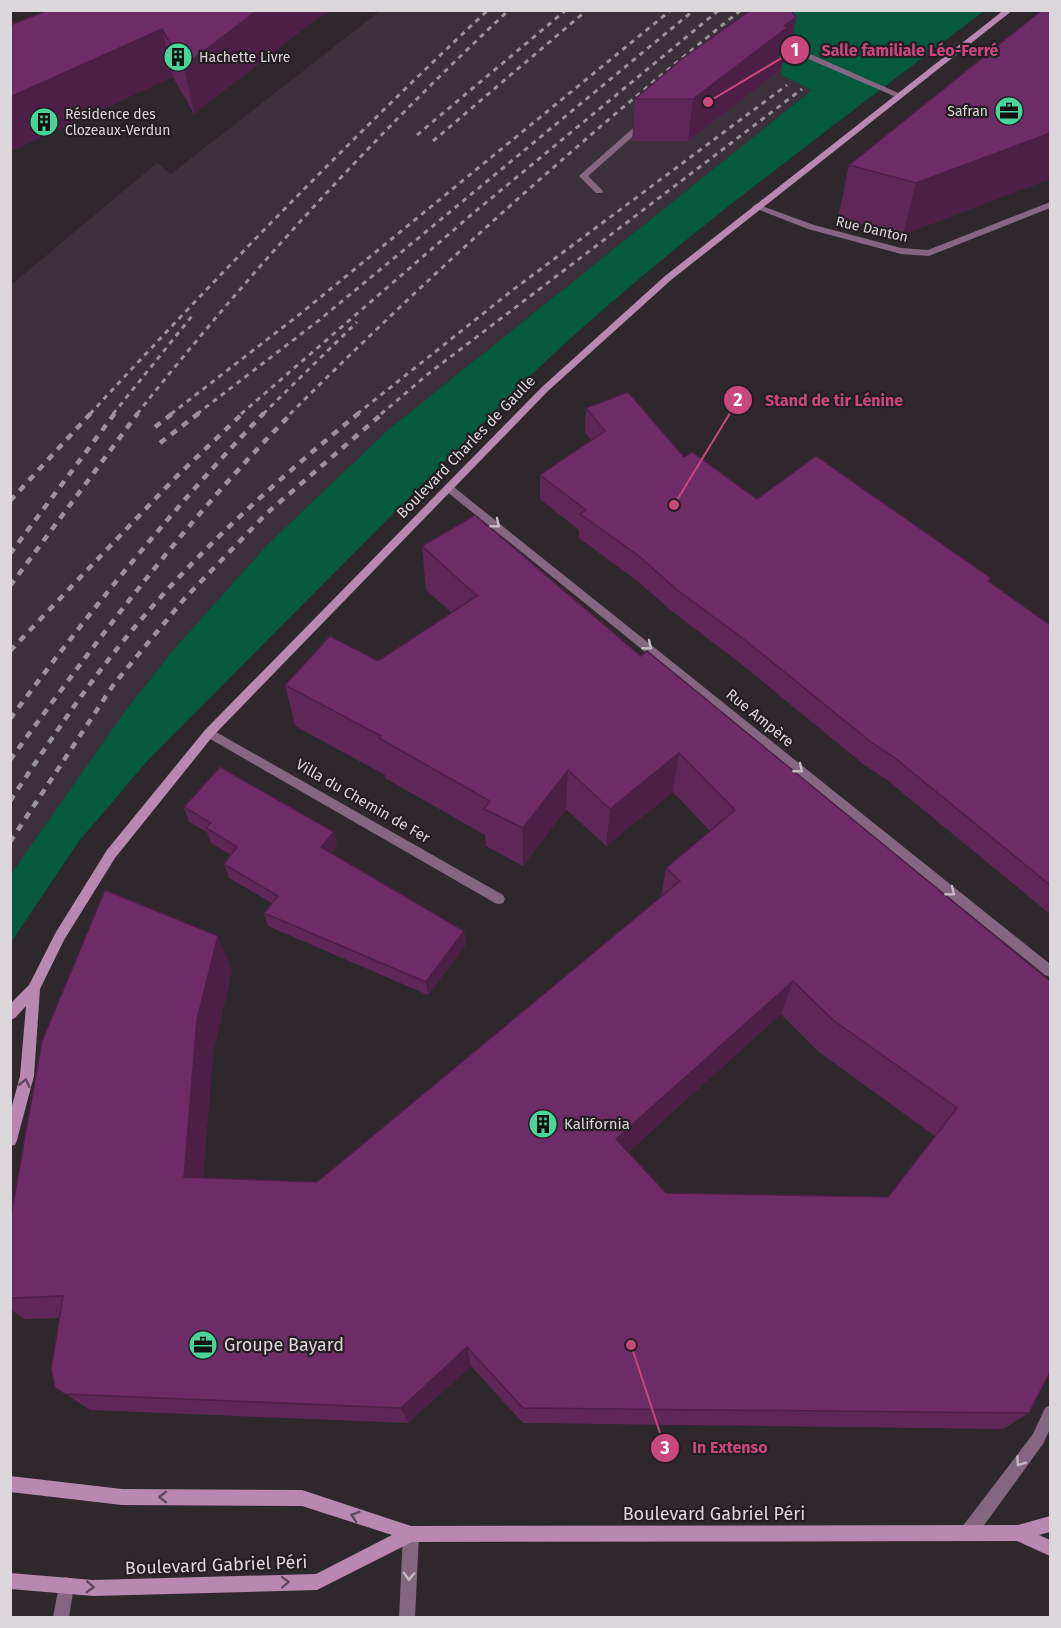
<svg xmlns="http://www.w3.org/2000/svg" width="1061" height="1628" viewBox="0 0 1061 1628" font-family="'Fira Sans',sans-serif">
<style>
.built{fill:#3c313a}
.green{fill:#035a3d}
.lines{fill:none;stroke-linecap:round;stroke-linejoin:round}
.service{fill:#856680;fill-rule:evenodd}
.minor{fill:#856680;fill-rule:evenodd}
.secondary{fill:#b988b1;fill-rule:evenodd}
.rail-far1{stroke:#999498;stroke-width:3;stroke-dasharray:5 5;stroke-linecap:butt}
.rail{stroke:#999498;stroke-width:4.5;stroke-dasharray:7 7;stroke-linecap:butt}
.wall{fill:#5f2658;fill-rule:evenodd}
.shaded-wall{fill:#4d1f47}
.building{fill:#6e2c66;stroke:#4d1f47;stroke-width:1.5;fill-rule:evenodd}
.oneway{stroke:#c6bbc4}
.oneway2{stroke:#60485c}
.labels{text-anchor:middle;stroke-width:4.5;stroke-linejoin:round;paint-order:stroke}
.far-poi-label{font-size:14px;fill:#dbd7da;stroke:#241e23;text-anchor:start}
.far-street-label{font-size:14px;fill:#dbd7da;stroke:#241e23}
.street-label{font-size:15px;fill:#dbd7da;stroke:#241e23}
.poi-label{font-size:15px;fill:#dbd7da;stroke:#241e23;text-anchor:start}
.near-poi-label{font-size:18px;fill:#dbd7da;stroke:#241e23;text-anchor:start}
.near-street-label{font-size:18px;fill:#dbd7da;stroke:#241e23}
.leader{fill:none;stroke:#c8487b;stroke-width:2}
.callout-dot{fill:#c8487b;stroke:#241e23;stroke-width:2}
.mark-label{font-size:18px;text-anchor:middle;font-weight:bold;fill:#fff}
.callout-label{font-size:16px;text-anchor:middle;font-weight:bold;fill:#c8487b;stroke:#241e23;stroke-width:4.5;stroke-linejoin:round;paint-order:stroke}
</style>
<rect width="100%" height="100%" fill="#2e282d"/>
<path class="built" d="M380,11H769L782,75L812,90L389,429L268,544L174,649L134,700L11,874V285L157,163L171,174Z"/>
<path class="green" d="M769,11H984C832,128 673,241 533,373L149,759L79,841L11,942V874L126,710L174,649L268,544L389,429L812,90L782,75Z"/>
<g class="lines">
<path class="service" d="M772,46H792L903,95L896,97L788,50H772Z
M640,122L647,124L588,176L603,191L602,193H596L579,176Z
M66,1577L72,1579L74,1585L69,1618H53L60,1579Z"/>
<path class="minor" d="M1050,202V208L929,256L901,254L808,229L752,207L756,204L759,205L814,225L901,248L928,250Z
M450,484L1050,964V977L1045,975L446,491L445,488L446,485Z
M209,728L503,895L505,899L503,903L499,904L495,903L205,736L203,733L205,730Z
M1050,1405V1429L1043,1444L974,1539L968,1541L962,1539L960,1533L962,1527L1033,1434L1045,1408Z
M411,1526L417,1528L419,1534L415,1618H399L403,1534L405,1528Z"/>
<path class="secondary" d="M1004,10H1013L671,280L548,391L213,736L115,858L64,940L40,989L34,1076L17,1140L15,1145L10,1146V1113L20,1076L26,1006L15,1018L10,1020V1004L29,985L56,932L107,850L205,730L542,387L665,276Z
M10,1476L122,1489L302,1490L411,1526L1018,1525L1050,1516V1532L1039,1535L1050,1540V1556L1017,1541L412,1542L317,1590L93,1596L10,1589V1573L93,1580L316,1574L392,1535L302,1506L122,1505L10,1492Z"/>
<path class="rail-far1" d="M417,135L566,10
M433,141L587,10
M90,414C218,275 350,139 488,10
M113,414L192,316
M137,414C251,270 374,136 509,10
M171,414L300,314L671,10
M197,414L318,321L694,10
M241,414L471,215L719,10
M263,414L357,322
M290,414C433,271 583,137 741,10
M357,414L514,289L787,85
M381,414L428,374L802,89"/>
<path class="rail" d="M155,427L173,413
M160,443L199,413
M10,501L91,413
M10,554L115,413
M10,586L138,413
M10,651L177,476L243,413
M10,719C89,612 172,509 264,413
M10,760C97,640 187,519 292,413
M10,801C48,744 85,687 129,634C196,552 277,480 359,413
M10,842L114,684L185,598L267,513L383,413"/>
</g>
<path class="wall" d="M48,10H334L320,16L194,114L173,77Z
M1042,10L903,235L838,218L849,165Z
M796,17L790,58L782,64L781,69L688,141H632L635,99Z
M586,408L684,457L757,499L991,578L989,582L1050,625V914L886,779L863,764L740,663L673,612L636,580L579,538V530L540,499V475L591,440L585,432Z
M422,546L641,656L1050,981L1029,1413L1003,1429L523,1423L471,1366L408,1423L90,1410L55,1387L60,1318L24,1319L10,1309V1221L232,971L213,1052L203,1178L317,1182L661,897L666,868L710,831L673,792L606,846L566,809L523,866L486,846L485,835L385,778V775L295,726L285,685L378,661L452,613L426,590ZM781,1014L819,1052L935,1136L888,1197L666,1193L628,1152Z
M184,807L334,832L337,846L331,853L464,931L466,944L428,995L268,926L264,913L272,903L229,878L224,864L231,855L211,843L207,832L189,822Z"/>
<path class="shaded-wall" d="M258,10H334L320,16L194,114L184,66Z
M796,17L790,58L782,64L781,69L688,141L693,99Z
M162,29L173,77L10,152V97Z
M1050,133V179L903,235L916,183Z
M679,753L673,792L606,846L610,809Z
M568,770L566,809L523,866V828Z
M334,832L337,846L324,861L321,847Z
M464,931L466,944L428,995L426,982Z
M218,936L232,971L213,1052L201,1203L184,1177L197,1020Z
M793,981L781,1014L612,1166L616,1139Z
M467,1347L471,1366L408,1423L401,1408Z"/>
<path class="building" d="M48,10H258L184,66L162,29L10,97V25Z
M751,10L791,11L796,17L784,26L788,27L693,99H635L683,58Z
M1042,10H1050V133L916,183L849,165Z
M628,392L684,457L692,452L757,499L816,456L991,578L988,581L1050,625V885L895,758L871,742L745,640L676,589L639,556L580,514L586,510L540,475L605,431L586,408Z
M475,515L641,656L647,651L1050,981V1372L1029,1413L523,1408L467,1347L401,1408L65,1394L55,1387L51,1369L63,1296L10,1298V1221L42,1041L105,890L218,936L197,1020L184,1177L317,1182L680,881L666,868L735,810L679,753L610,809L568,770L523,828L484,809L490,801L379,738L381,736L285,685L330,636L378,661L477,596L422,546ZM793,981L833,1020L957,1108L888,1197L666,1193L616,1139Z
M220,767L334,832L321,847L464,931L426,982L264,913L278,896L224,864L237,847L206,828L211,823L184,807Z"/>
<defs><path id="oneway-chevron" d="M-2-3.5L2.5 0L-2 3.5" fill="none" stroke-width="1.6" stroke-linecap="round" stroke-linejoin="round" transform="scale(1.5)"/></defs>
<g class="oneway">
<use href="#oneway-chevron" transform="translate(496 524) rotate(39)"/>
<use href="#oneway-chevron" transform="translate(648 646) rotate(39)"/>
<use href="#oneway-chevron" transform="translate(799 769) rotate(39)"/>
<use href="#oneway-chevron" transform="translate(951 892) rotate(39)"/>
<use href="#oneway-chevron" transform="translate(1020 1462) rotate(126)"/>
<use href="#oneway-chevron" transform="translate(409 1576) rotate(92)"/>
</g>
<g class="oneway2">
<use href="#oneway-chevron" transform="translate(25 1083) rotate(-77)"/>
<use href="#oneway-chevron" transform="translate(163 1497) rotate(-180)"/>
<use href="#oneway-chevron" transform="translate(355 1516) rotate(-162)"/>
<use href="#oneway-chevron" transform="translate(285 1582) rotate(-2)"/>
<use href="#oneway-chevron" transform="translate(90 1587) rotate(3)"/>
</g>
<defs>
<g id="building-disc" transform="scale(1.5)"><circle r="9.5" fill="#49d49c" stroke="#241e23"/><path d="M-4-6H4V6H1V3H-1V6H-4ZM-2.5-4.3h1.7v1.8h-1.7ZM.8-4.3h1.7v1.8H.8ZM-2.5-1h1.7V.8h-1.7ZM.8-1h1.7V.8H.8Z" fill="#111"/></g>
<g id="office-disc" transform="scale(1.5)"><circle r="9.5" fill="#49d49c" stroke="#241e23"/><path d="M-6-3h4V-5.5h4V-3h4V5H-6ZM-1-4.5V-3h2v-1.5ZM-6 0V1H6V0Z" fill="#111"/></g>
</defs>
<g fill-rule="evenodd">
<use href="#building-disc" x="178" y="57"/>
<use href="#office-disc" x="1009" y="111"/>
<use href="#building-disc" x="44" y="122"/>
<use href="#building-disc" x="543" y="1124"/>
<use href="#office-disc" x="203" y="1345"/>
</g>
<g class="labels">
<g class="far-poi-label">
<text x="199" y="62">Hachette Livre</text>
<text x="988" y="116" text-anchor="end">Safran</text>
<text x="65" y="119">Résidence des<tspan x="65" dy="16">Clozeaux-Verdun</tspan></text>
</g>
<g class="far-street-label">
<text transform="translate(872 229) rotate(13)" y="5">Rue Danton</text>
</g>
<g class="street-label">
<text transform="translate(466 447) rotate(-46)" y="5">Boulevard Charles de Gaulle</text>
<text transform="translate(760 718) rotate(39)" y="5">Rue Ampère</text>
<text transform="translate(363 801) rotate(30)" y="5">Villa du Chemin de Fer</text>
</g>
<g class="poi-label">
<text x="564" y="1129">Kalifornia</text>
</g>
<g class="near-poi-label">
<text x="224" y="1351">Groupe Bayard</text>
</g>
<g class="near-street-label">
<text x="714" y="1520">Boulevard Gabriel Péri</text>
<text transform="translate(216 1565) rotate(-2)" y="6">Boulevard Gabriel Péri</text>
</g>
</g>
<path class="leader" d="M708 102L795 50M674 505L738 400M631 1345L665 1448"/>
<g class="callout-dot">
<circle cx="708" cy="102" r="6"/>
<circle cx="674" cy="505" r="6"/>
<circle cx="631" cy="1345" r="6"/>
<circle cx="795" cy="50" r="15"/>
<circle cx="738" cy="400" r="15"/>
<circle cx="665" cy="1448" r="15"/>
</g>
<g class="mark-label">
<text x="795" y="56">1</text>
<text x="738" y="406">2</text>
<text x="665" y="1454">3</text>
</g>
<g class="callout-label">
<text x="910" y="56">Salle familiale Léo-Ferré</text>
<text x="834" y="406">Stand de tir Lénine</text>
<text x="730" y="1453">In Extenso</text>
</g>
<rect width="1061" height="1628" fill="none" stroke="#dbd7da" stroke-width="24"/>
</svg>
